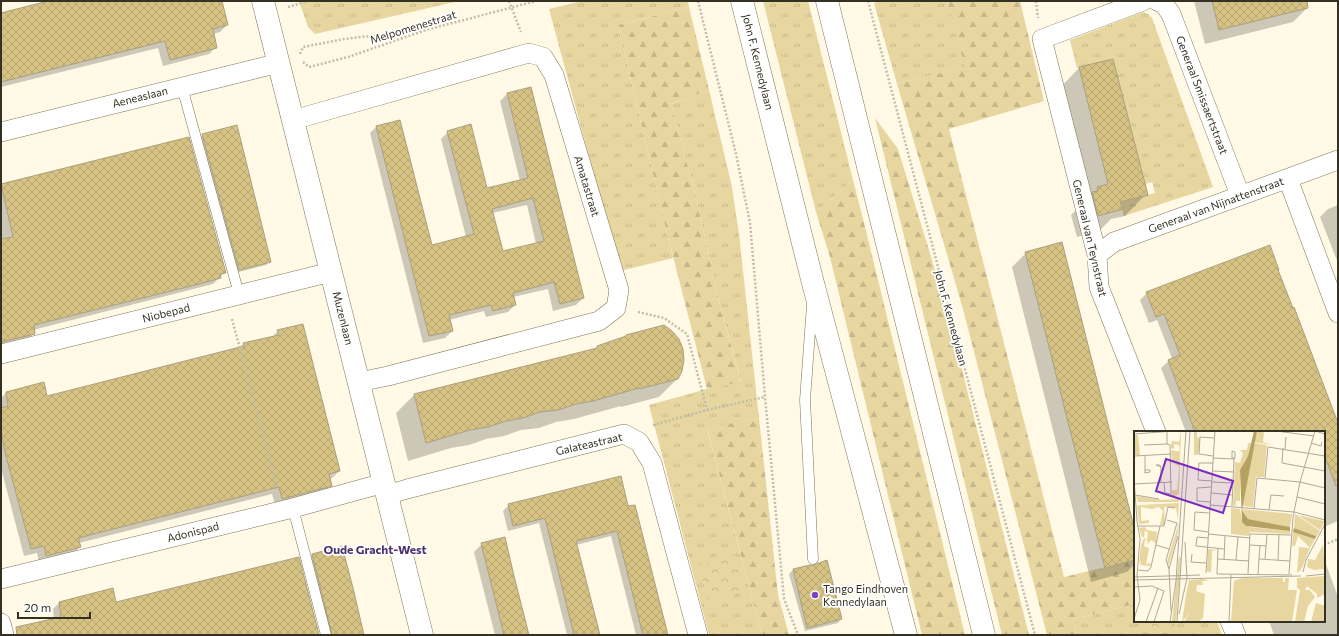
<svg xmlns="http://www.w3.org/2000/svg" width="1339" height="636" viewBox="0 0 1339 636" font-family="Commissioner,sans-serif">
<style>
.grass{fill:url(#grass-tufts)}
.forest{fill:url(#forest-firs)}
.park{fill:url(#park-crowns)}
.shadow{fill:#0003;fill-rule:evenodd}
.building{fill:url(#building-cross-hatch);stroke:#aaa181;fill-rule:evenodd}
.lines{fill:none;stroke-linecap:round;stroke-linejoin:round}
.lane-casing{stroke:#7f7557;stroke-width:11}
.street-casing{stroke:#7f7557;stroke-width:20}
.secondary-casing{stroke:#7f7557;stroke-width:23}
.primary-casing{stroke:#7f7557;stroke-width:23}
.path{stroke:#c2bcaa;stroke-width:2.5;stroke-dasharray:2 2;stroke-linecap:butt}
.lane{stroke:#fff;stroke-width:10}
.street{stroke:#fff;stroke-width:19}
.secondary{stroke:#fff;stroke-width:22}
.primary{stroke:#fff;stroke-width:22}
.poi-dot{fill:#7d45bb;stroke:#fff;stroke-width:1.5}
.labels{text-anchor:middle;stroke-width:3.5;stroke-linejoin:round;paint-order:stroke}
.street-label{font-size:11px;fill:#343023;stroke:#fff}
.poi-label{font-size:11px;fill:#343023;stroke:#fff;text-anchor:start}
.neighbourhood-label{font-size:12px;font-weight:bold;fill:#4c316c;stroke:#fff}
.inset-road{fill:none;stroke:#aea997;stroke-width:1}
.view{fill:#7b2cbf;fill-opacity:0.15;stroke:#7b2cbf;stroke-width:2}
.inset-edge{fill:none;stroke:#343023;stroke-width:2}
</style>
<defs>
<pattern id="grass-tufts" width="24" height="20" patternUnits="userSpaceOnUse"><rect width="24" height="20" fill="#e7d6a0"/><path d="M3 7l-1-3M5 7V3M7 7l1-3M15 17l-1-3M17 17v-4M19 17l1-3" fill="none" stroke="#c7b88a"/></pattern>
<pattern id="forest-firs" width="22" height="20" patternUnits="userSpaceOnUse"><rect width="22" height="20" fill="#e7d6a0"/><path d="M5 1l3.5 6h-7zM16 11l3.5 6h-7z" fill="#c7b88a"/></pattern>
<pattern id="park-crowns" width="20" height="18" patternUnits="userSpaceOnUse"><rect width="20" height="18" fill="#e7d6a0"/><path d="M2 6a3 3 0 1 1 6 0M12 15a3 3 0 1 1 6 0" fill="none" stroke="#c7b88a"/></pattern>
<pattern id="building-cross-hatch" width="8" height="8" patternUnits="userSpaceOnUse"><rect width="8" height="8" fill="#d6c282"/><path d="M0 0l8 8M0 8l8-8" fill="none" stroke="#b8a770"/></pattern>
</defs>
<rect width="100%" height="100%" fill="#fff9e5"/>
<path class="grass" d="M299,1H459L315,34L308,27Z
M582,1H688L689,7L618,25L673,258L620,271L549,9Z
M763,1H808L853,180L816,212Z
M880,1H947L966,67L897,84L874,3Z
M1143,12L1148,14L1152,18L1213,187L1124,216L1120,202L1155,193L1152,182L1145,184L1113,59L1077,68L1070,40Z
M709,90L732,187L739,234L759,418L707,429L762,635H709L649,405L707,389L741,381L719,301L696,197L671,104Z
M1135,604V621H1217L1222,635H1077L1073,619Z"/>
<path class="forest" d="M947,1H1020L1044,101L949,129L1064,577L1135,560V604L1073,619L1077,635H1047L963,309L897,84L965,67Z
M689,7L709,90L671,104L696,197L719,301L741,382L707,389L667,233L618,25Z
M875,118L898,149L932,260L962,370L1029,635H1002Z
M853,180L866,231L965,635H922L830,257L816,212Z
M759,418L778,595L789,635H762L707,428Z"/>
<path class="park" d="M736,556L744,590L708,600L698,565Z
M1135,612V621H1174L1177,635H1138L1133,613Z"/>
<path class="shadow" d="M50,1H221L227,25L220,32L213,34L216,47L209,54L163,66L158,48L1,87V13Z
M1194,1H1305L1307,8L1293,22L1205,44Z
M1079,68L1146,194L1125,216L1111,219L1100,230L1077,237L1071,215L1076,210L1058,90Z
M507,94L583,298L576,305L553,311L548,289L513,297L515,305L508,312L486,317L484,311L449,320L452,331L445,338L423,343L370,133L377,126L431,246L466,237L441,139L448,132L486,189L520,181L500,101ZM527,205L536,244L502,252L492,213Z
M236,126L270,261L266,265L235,273L199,139L202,135Z
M11,182L225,272L213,284L33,330L34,333L27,340L1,347V185Z
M1338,205V263L1320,217L1328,209Z
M1026,253L1135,535V564L1127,572L1091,582L1012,267Z
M1277,271L1338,426V521L1324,527V432H1186L1161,368L1172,358L1157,320L1149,323L1140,300L1147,293Z
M278,331L339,471L332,478L329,479L330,486L323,493L275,505L272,494L79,543L80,547L73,554L39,563L37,553L24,556L1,468V398L6,393L43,383L46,397L239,349L243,344L271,338Z
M597,347L677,379L659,397L621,407V406L574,419L556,422L539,428L521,430L504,436L486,439L469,445L451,448L408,461L396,413L414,395L595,350Z
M509,505L628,508L667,635H636L611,536L576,545L598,635H567L539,523L508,531L503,511Z
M482,544L528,635H495L474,552Z
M341,547L363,635H325L306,561L312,555Z
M1324,559L1338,597V635H1274L1269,621H1324Z
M810,566L841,619L838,623L805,631L789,574L793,570Z
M59,603L116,604L318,635H44L54,619L53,609Z"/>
<path class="building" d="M48,1H222L228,25L213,29L217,48L170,60L165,41L1,82V13Z
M1212,1H1307L1308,8L1219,30Z
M1113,59L1148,195L1120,202L1123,209L1098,216L1092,192L1098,191L1097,187L1108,184L1079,67Z
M531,87L584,298L560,304L554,282L513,293L516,305L493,311L491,305L449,315L453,331L429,336L376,126L400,120L432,245L474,234L447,131L471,124L487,188L528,178L507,93ZM533,198L544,241L503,251L492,209Z
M237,125L271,262L239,270L202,134Z
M189,137L226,273L220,274L221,278L199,284L34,325L35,334L1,342V239L13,237L1,184Z
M1062,242L1135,531V560L1105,568L1025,252Z
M1270,245L1279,270H1278L1293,308L1294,307L1338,423V486H1336L1324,454V432H1195L1168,360L1180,355L1164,314L1156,317L1146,292Z
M303,324L340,471L329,474L332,486L282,499L279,487L78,538L81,547L46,556L44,546L31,549L6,456L1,432V408L8,406L6,392L44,382L47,396L244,346L243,343L279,335L277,330Z
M664,325L672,331L679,339L683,349L684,360L682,371L678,379L639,389V388L593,401L576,404L558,410L540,412L523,418L506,421L488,427L470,430L426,443L414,394L597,348V346L626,336V335Z
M621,476L628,506L635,505L668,635H643L617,531L576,541L600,635H574L545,518L513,526L508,504Z
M505,537L514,576L529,635H504L481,543Z
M342,546L353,588L364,635H332L312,554Z
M299,557L319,635H17L16,627L61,617L59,602L113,588L116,602Z
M827,560L842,619L807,628L793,569L810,565H814Z"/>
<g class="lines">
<g class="lane-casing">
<path id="lane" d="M182,87L239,294
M812,305L805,400L813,559
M293,508L326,635"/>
</g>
<g class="street-casing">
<path id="street" d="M1143,1L1042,39L1097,255L1099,287L1156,432
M1157,1L1164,4L1171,14L1240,195
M293,120L529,53L543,57L554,75L619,290L616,308L599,321L388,376L359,382
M1,132L279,63
M1288,179L1338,313
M1097,255L1114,242L1338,160
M1,354L331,272
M387,495L407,489L624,434L639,442L652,463L698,635
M1,579L293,508L384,483
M1230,621L1236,635
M1,623L4,635"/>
</g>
<g class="secondary-casing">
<path id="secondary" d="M263,1L422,635"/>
</g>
<g class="primary-casing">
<path id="primary" d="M742,1L813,283L906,635
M827,1L984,635"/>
</g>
<path class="path" d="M509,1L521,32
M698,1L736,154L750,223L765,397L784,599L798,635
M868,1L1035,635
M1036,1L1038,18
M288,7L308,1
M300,54L303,47L344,39L422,30
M303,62L309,67L348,57L426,30L536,1
M638,312L664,318L687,334L707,410
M232,319L278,490
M653,425L707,410L765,397
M1324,545L1338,539"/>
<use href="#lane" class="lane"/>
<use href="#street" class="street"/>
<use href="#secondary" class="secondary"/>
<use href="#primary" class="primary"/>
</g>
<circle class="poi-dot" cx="815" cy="595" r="4"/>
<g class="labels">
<g class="street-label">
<text transform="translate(413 27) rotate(-17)" y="4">Melpomenestraat</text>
<text transform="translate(758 62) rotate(76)" y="4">John F. Kennedylaan</text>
<text transform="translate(1202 95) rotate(69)" y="4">Generaal Smissaertstraat</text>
<text transform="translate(140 97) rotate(-14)" y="4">Aeneaslaan</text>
<text transform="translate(587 186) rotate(73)" y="4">Amatastraat</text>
<text transform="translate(1216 205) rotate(-20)" y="4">Generaal van Nijnattenstraat</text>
<text transform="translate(1090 238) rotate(77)" y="4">Generaal van Teynstraat</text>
<text transform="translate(166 313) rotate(-14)" y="4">Niobepad</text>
<text transform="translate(343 318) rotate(76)" y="4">Muzenlaan</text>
<text transform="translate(951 318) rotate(75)" y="4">John F. Kennedylaan</text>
<text transform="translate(589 444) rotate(-13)" y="4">Galateastraat</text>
<text transform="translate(193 532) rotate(-14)" y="4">Adonispad</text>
</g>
<g class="poi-label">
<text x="823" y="593">Tango Eindhoven<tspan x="823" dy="13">Kennedylaan</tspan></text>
</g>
<g class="neighbourhood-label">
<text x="375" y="554">Oude Gracht-West</text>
</g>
</g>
<g transform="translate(1134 431)">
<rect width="191" height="191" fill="#fff9e5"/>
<path d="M60,0H63V6L66,8L64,24H60V33ZM123,0H130L129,11L139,14L120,11ZM0,4H4L6,24H0ZM114,12H117L114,25L106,39V70H102V75L99,74L101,31L106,32L109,22L106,19H113ZM120,12L133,14L130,46H122L119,76L108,75ZM37,19L46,21L45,33L38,32ZM2,65L27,69L45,68V71H4ZM3,74L30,76L31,94H26L29,80L25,76L18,78L7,76V90L15,89V92L5,93ZM97,77L106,78L108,91L116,96L156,100V103L116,101L115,105L97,103ZM108,78L158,83L156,96L114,88ZM161,83L186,100L181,108L182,105L160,97ZM164,84L190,90H191L186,99ZM45,91L43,106L34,136L33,131ZM11,96L13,99L23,101L22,112L17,109L13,114L14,110L11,109L10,115L15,117L12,133L17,132L16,135L6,134L7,129L5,133L7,114L10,107L13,109L14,102L11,99L10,106H8L5,97ZM189,114L191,138L180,139L173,136L174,128L181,129ZM165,116L176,117L167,139L163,142ZM74,118L83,119L78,120L77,142L73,140ZM45,125L47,127L42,191H38ZM191,145V163L183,167V163L173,155L171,159H176L181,166L174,175L170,191H161L166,159L163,157V147ZM69,148L76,150H68L69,154H63L62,160L71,163L69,187L64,191H50L55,183L52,182L55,179V164H52L55,149ZM182,172L191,175V191H177Z" fill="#e7d6a0"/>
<path d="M47,0L45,63L38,67V59H43L45,35L40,33H45L46,23L45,14L40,13V18L37,17V13L38,10L45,11ZM45,72L44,89L42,77L6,74ZM159,101L181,108L176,117L164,105L161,115H158ZM108,147H149V152L97,191L100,150ZM151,147H155L154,159H163L158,191H150ZM52,164H55V181L52,182L55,183L48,191Z" fill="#e7d6a0"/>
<path d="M100,151H153V191H98Z" fill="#e7d6a0"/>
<path d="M120,0H123L108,79L114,88L156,96V100L112,95L108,91L106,39L114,25ZM160,97L168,100L182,105L181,108L159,101Z" fill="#b5a263"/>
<path class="inset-road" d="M142,0L180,5M0,3L40,0M177,12L187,15L188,11M10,14L33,13M149,17L148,32L191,40M151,18L152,6M11,24V42L16,41V39H11M0,25L37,23M79,25L65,23L66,6L80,7M79,27L100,28L98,75M100,28L101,27V21L98,20V27H101M27,36L22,34H26L27,36V52M79,40L100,41M0,47L3,90L6,108L3,144L6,169L0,188M131,47L134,16L191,25M78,50L64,49L65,32H79M30,51L31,62L37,63L36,14L33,13V1M78,51L99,52M0,53L38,51M77,62L98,64M1,64L25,68M163,66L191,73M76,71L63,70V57L77,56M76,74L160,81L191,89M120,78L123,47L166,51L191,57M135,79L137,64L150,65M33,89L43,92L32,129L35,138M3,95H30L34,76L41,77M74,101L60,99L61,81L75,82M74,103L116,107M74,107L63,106L62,115L90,118M22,114L35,118M116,114L132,115M84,117L83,143L158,144M58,123L57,131L72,132M84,128L115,130M125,128L156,130M131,128L133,103M90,129L91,105M102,129L104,106M144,129L145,104M4,139L14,140L17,136L26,95M169,141L172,129L191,93M72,142L81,0M114,143L116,103L157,104M124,143L126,114M155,143L159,86L166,51L181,0L191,3M172,145L191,143M0,146L66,144M0,149L167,145M0,156L18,155L30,160L20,191M37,180L35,138L44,105M45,183L53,147L51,111M12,191L24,157M36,191L42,150L52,0M43,191L56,0M95,191L97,144"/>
<path class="view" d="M32,28L99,50L89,82L22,60Z"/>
<rect width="191" height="191" class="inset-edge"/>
</g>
<rect width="1339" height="636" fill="none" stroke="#343023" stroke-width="4"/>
<path d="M18 612v6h72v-6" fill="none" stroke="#343023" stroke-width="2"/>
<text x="24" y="612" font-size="12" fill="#343023" stroke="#ffffff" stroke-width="3" paint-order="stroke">20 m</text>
</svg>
